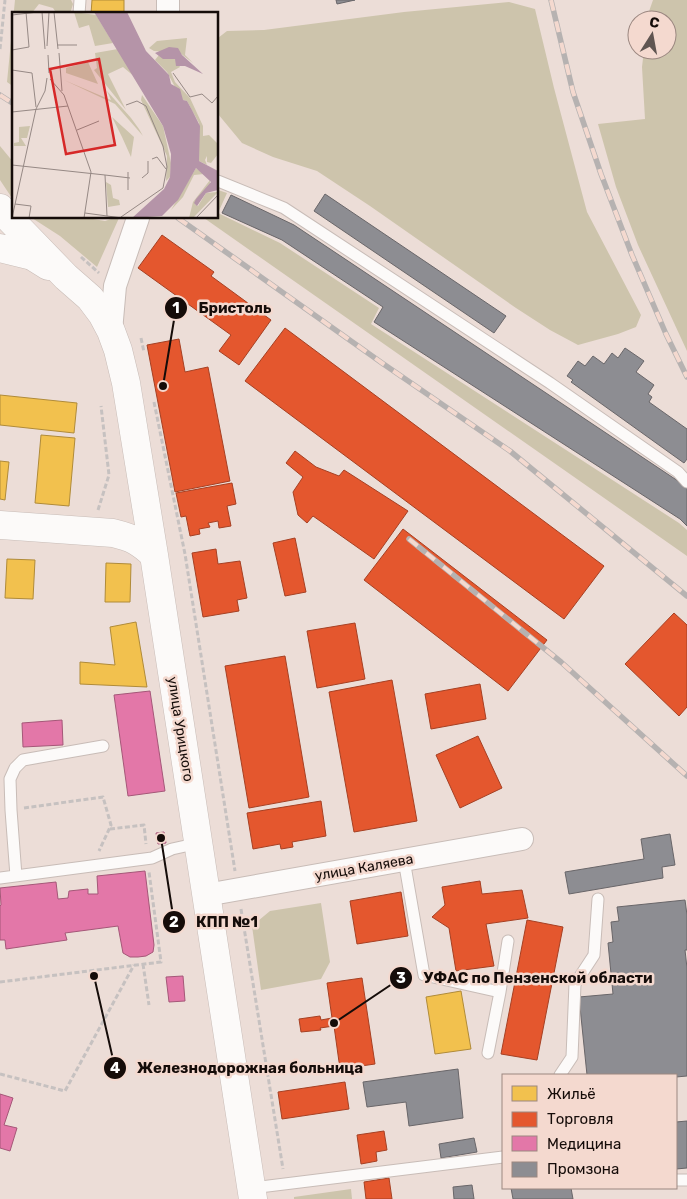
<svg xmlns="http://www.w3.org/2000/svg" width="687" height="1199" viewBox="0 0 687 1199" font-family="Rubik,sans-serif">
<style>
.green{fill:#cdc4ac}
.homes{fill:#f2c14e;stroke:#b08b39}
.shops{fill:#e4572e;stroke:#a64023}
.health{fill:#e377a8;stroke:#a55778}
.industry{fill:#8d8d92;stroke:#696669}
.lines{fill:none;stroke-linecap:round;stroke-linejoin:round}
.lane-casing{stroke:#c8bcb7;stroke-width:13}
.street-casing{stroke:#c8bcb7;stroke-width:24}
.primary-casing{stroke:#c8bcb7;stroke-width:29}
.path{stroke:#c6c1c0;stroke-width:3;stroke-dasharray:5 2.5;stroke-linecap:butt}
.lane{stroke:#fcfaf9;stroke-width:11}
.street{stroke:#fcfaf9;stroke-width:22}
.primary{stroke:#fcfaf9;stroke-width:28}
.rail-casing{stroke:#b6b2b1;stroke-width:5.5}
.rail{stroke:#f4d9cf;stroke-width:4;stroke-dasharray:11;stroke-linecap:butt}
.labels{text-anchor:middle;stroke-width:5;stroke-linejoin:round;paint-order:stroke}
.street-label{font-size:14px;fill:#150c09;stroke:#f4d9cf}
.inset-road{fill:none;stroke:#968985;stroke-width:1}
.view{fill:#d62828;fill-opacity:0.15;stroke:#d62828;stroke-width:2.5}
.inset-edge{fill:none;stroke:#150c09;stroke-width:2.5}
.leader{fill:none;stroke:#150c09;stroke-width:2}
.callout-dot{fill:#150c09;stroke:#f4d9cf;stroke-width:2}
.mark-label{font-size:15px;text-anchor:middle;font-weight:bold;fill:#fff}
.callout-label{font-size:15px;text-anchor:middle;font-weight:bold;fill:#150c09;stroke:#f4d9cf;stroke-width:5;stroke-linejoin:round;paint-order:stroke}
</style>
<rect width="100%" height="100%" fill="#ecddd7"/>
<path class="green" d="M15,0H71L73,4L70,14H57L53,8L39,4L31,14H14V87L7,82Z
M653,0H687V351L638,245L616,187L598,124L645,119L642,67L644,50H667V20H646Z
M509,2L535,9L554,88L587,212L641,315L636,327L618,334L578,345L550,330L516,308L370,206L317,171L273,157L242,143L218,114V38L227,31L264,30L404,12Z
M0,146L14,163V201L0,180Z
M218,190L227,193L218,213L280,243L379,308L371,324L679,523L687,530V556L204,218H218Z
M32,218H87L105,221L114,218H119L97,267L60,236Z
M321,903L330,962L321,979L261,990L252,926L270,911Z
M351,1189L352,1199H294V1197Z"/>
<path class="homes" d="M92,0H124V14H91Z
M0,395L77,403L74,433L0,425Z
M41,435L75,438L69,506L35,503Z
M0,461L9,462L5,500L0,499Z
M7,559L35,560L33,599L5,598Z
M106,563L131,564L130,602H105Z
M136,622L147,687L80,684V662L115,665L110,627Z
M461,991L471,1049L435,1054L426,997Z"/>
<path class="shops" d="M162,235L214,272L211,276L271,320L239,365L219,351L231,335L138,268Z
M285,328L604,566L564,619L245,381Z
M179,339L185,372L208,367L230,481L175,492L147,345Z
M295,451L316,467L339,476L344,470L408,511L374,559L313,516L307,523L298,515L293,492L303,477L286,463Z
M232,483L236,504L227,506L231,526L219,528L218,521L208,523L210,527L199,529L200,534L190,536L186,516L181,517L176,493Z
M403,529L547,640L508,691L364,580Z
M295,538L306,592L285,596L273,543Z
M216,549L218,564L240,561L247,598L237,600L239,611L203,617L192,553Z
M674,613L687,625V707L679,716L625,664Z
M355,623L365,679L317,688L307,631Z
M285,656L309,797L249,808L225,666Z
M392,680L417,821L354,832L329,692Z
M480,684L486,719L431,729L425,694Z
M478,736L502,788L460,808L436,755Z
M321,801L326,836L292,842L293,847L281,849L280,844L253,849L247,813Z
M480,881L482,894L522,890L528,918L486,924L494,966L456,971L449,928L432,917L445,905L442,887Z
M401,892L408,936L357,944L350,901Z
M527,920L563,927L537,1060L501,1054Z
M362,978L375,1064L340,1069L334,1026L320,1028L321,1030L301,1032L299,1019L320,1016L321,1020L332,1018L327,983Z
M345,1082L349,1109L282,1119L278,1092Z
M384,1131L387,1150L376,1152L377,1161L361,1164L357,1135Z
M389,1178L392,1199H366L364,1182Z"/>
<path class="health" d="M150,691L165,791L128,796L114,695Z
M62,720L63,745L23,747L22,723Z
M164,832L166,843L158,844L156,833Z
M145,871L154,945L153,952L146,956L138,957H130L123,953L118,926L65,933L67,940L6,949L5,940H0V906L1,905L0,888L56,882L58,899L68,898L69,891L88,889V894H98L97,876Z
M183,976L185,1001L169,1002L166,977Z
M0,1094L13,1098L4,1125L17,1128L10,1151L0,1148Z"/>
<path class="industry" d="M336,0H355L337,4Z
M325,194L506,316L494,333L314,211Z
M231,195L294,225L687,487V526L680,519L374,322L383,307L282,240L222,213Z
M625,348L644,361L636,372L654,385L648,394L652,397L649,402L687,429V459L684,463L571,382L573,380L567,376L578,361L585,366L593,356L604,364L612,353L618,358Z
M670,834L675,865L662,867L663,878L569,894L565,872L644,859L641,839Z
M685,900L687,915V950H685L687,968V1076L676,1077V1075H587L579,997L613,994L608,943L613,942L611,922L619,921L617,907Z
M458,1069L463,1118L409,1126L406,1102L367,1107L363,1082Z
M687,1121V1168L676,1169V1122Z
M474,1138L477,1152L441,1158L439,1144Z
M472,1185L474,1199H454L453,1187Z
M511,1188H571L573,1199H513Z"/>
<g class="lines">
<g class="lane-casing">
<path id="lane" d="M79,14L80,0
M218,181L284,208L550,383L678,472L687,482
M404,860L424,975L500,992
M16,876L11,810L10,779L15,768L23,760L103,746
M0,878L152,858L172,849L199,843
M488,1053L500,992L508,941
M560,1075L572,1057L575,984L594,955L598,899
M676,1180H687
M252,1188L503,1157"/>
</g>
<g class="street-casing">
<path id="street" d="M168,14V0
M111,331L115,286L138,218
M206,895L522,839"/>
</g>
<g class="primary-casing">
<path id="primary" d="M0,208L5,214L66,277L90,298L102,314L111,331L118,350L126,383L154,555L253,1199
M0,248L32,256L48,266
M0,525L113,533C133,538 139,541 154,555"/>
</g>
<path class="path" d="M0,49L5,0
M81,257L99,273
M141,338L144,352
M154,402L185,554L235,871
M98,510L109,475L101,406
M24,808L103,797L111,825L99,851
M110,829L144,825L146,844
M241,909L283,1169
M143,964L149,1005
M0,982L161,962L149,872
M0,1074L65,1091L134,965"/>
<use href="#lane" class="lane"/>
<use href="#street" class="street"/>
<use href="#primary" class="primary"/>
<g class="rail-casing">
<path id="rail" d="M551,0L573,92L601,174L632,255L666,334L687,377
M0,95L14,104
M178,218L382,363L510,451L687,596
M409,539L561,662L687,776"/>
</g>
<use href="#rail" class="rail"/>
</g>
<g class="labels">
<g class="street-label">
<text transform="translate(181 729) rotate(81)" y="5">улица Урицкого</text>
<text transform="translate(364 867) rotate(-10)" y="5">улица Каляева</text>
</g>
</g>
<g transform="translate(12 12)">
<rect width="206" height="206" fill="#ecddd7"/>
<path d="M62,0L84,3L101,31L83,34L77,13L67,16ZM175,26L173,43L181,51L168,41L142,39L137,36L145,29ZM106,37L124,66L111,55L96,62L114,98L82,58L85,56L83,41ZM147,43L163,47L168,55L159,60L163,70L178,86L191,114V124L197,123L205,131L206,142L199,151L195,150V144L193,148L195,153L187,149V111L175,89L170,88L155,60L143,48ZM76,50L86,72L54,61V56ZM52,68L99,88L95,79L119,106L127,117L131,124L103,92ZM130,83L151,114L159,151L158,165L154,169L155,144L129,88ZM100,105L122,125L119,145L110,125ZM18,114L15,126H9L14,134H2V131L7,130V115ZM184,156L192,162L182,163L171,185L159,198ZM198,168V173L183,192L186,194L194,181L206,180L181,206H177L181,190ZM94,170L99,173L101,186L107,188L108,193L96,195Z" fill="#cdc4ac"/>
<path d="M82,0H115L134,39L157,63L159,72L168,77L171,88L175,89L180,98L188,114L187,149L206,159V178L194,181L185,194L182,191L184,187L199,170L184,156L166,188L150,204L120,206L152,177L158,165L159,142L151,114ZM157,35L166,36L170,43L191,62L173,54H164L163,47H151L143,41Z" fill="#b594a8"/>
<path class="inset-road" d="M30,0L33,37M42,0L46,37M0,3L26,0M45,33H65M35,34L37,0M0,38L17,35L14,0M47,41L50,79M36,43L37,61M0,58L20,61L24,95M161,61L178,85L190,82L200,91L206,84M38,67L52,83L79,160L72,206M24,97L33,79L35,66M0,100L56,94M65,118L87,109M140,147L145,145L154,157M0,153L93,163L95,204M93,163L118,166M130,166L136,161V149M116,178V160M3,192L19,194L17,206M73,201L110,206M109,205L151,176L155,155L151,134L134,94L125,89L114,93M0,206L24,97M184,206L207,182"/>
<path class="view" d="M87,47L103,133L54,142L38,57Z"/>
<rect width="206" height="206" class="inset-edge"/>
</g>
<path class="leader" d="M163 386L176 308M161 838L174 922M334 1023L401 978M94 976L115 1068"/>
<g class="callout-dot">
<circle cx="163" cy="386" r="5"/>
<circle cx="161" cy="838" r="5"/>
<circle cx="334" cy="1023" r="5"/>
<circle cx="94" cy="976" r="5"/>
<circle cx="176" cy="308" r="12"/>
<circle cx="174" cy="922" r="12"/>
<circle cx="401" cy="978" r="12"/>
<circle cx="115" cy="1068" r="12"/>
</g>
<g class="mark-label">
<text x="176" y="313">1</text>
<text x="174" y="927">2</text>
<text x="401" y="983">3</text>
<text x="115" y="1073">4</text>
</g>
<g class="callout-label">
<text x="235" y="313">Бристоль</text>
<text x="227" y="927">КПП №1</text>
<text x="538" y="983">УФАС по Пензенской области</text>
<text x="250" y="1073">Железнодорожная больница</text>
</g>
<rect x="502" y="1074" width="175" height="115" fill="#f4d9cf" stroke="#9b8780"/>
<rect x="512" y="1086" width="25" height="15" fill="#f2c14e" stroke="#9b8780"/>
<text x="547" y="1099" font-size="15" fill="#150c09">Жильё</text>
<rect x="512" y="1112" width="25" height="15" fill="#e4572e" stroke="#9b8780"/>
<text x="547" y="1124" font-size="15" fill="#150c09">Торговля</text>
<rect x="512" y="1136" width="25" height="15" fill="#e377a8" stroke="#9b8780"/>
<text x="547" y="1149" font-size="15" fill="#150c09">Медицина</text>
<rect x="512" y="1162" width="25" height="15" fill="#8d8d92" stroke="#9b8780"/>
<text x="547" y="1174" font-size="15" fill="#150c09">Промзона</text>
<g transform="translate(652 35) rotate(11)"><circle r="24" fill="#f4d9cf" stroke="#9b8780"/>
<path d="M0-4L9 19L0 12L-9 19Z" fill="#605551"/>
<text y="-8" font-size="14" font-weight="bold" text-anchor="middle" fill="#150c09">С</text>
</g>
</svg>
